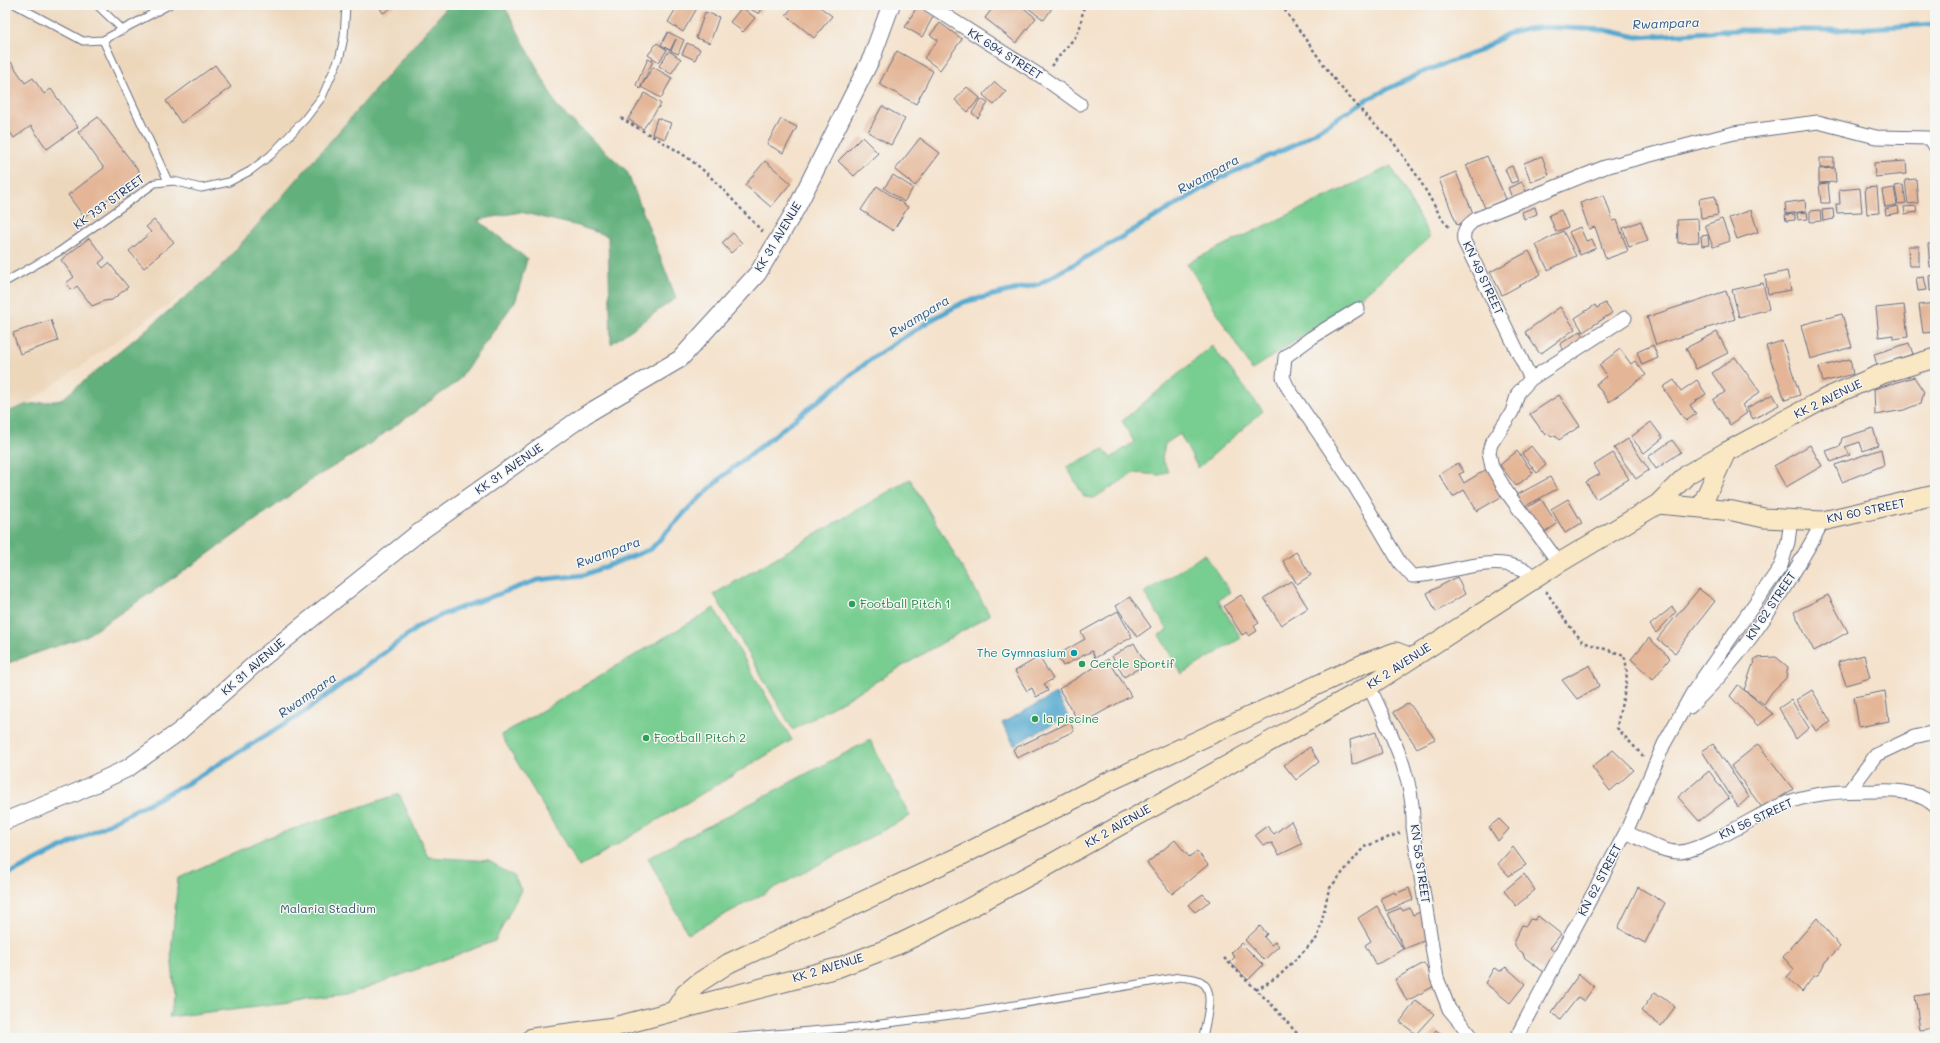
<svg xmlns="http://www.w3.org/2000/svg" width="1940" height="1043" viewBox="0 0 1940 1043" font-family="Mali,sans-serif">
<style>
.built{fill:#edd7bb}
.green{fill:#78cd91;stroke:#4a7e78}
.forest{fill:#62b07b;stroke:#3e706c}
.water{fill:#53a8cf;stroke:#376c96}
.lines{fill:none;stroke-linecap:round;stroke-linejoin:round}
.stream{stroke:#53a8cf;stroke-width:5}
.building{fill:#e4b697}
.service-casing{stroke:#676e84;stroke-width:9}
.minor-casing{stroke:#676e84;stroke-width:15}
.tertiary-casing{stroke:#676e84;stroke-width:19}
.secondary-casing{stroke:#676e84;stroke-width:21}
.path{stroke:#676e84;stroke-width:2.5;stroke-dasharray:3 3;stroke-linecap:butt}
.service{stroke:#fff;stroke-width:7}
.minor{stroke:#fff;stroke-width:13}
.tertiary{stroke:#fff;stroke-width:17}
.secondary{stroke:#fae7c3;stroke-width:19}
.leisure-dot{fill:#2e9e5b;stroke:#f6f6f2;stroke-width:1.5}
.culture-dot{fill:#0f9aa8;stroke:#f6f6f2;stroke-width:1.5}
.labels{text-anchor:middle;stroke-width:3;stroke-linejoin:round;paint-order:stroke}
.street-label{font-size:12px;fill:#1b2f5e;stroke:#f6f6f2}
.leisure-label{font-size:12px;fill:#27864d;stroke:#f6f6f2;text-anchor:start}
.culture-label{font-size:12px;fill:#0d838f;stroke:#f6f6f2;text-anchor:end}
.park-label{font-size:12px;fill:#32566b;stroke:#f6f6f2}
.water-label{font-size:13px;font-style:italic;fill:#2f5986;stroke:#f6f6f2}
</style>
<rect width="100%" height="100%" fill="#f6f6f2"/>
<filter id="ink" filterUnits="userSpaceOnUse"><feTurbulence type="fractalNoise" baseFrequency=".025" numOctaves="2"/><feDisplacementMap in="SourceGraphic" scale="8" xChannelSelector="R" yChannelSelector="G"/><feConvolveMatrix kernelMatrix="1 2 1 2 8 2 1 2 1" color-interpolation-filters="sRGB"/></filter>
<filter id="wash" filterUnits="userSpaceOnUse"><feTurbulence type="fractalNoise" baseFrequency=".012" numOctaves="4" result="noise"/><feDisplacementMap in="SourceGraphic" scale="16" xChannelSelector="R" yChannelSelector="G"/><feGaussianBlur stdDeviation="0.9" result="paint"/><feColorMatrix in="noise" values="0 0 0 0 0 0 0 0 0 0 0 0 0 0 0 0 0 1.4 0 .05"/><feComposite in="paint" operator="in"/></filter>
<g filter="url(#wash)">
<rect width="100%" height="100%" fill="#f4e2cc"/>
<path class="built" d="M5,5H449L218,270L25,405L5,413Z"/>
<path class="green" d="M1391,166L1430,237L1361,297L1252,370L1187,263Z
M1212,346L1263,411L1198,468L1180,434L1165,444L1162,458L1168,471L1160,475L1134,473L1094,498L1084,497L1067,467L1103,449L1111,458L1134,442L1122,421Z
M910,479L990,615L793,730L714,594Z
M1205,554L1230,592L1218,600L1241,638L1182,674L1159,635L1168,630L1144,593Z
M714,608L792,740L579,867L501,735Z
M870,740L910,816L688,934L648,858Z
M399,794L428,857L489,861L514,876L521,890L495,941L346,995L169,1017L175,994L171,953L178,878L266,838Z"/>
<path class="forest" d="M449,5H504L558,108L627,171L676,298L611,344L608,236L578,226L520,212L478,220L527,259L516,300L457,382L358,452L314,478L200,560L86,636L5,664V413L25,405L61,400L218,270Z"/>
<path class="water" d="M1056,694L1068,716L1014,745L1002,723Z"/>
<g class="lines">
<path class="stream" d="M5,875L16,871L186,784L303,713L421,625L446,613L538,580L584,575L651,549L686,511L723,476L875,356L931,320L964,302L1039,284L1115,241L1222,177L1294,145L1368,99L1420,73L1479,51L1507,34L1527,29L1546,27L1605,30L1637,37L1738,30H1834L1935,24"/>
</g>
<g id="blocks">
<path class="building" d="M378,5H396L383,13Z
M678,5H699L683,32L668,22Z
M743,5H764L759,14Z
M794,5H817L832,16L814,38L786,15Z
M918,5L934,15L922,37L905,27Z
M995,5H1020L1036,18L1016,43L985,18Z
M1030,5H1054L1044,20L1028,8Z
M742,7L755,18L743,32L730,22Z
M705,12L719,17L710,43L696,38Z
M940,23L962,39L940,70L924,58L938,40L930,35Z
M668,32L684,40L678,54L671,51L676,39L670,50L661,45Z
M657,43L667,50L659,62L648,55Z
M687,43L700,49L695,60L682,54Z
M669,51L681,59L671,74L659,66Z
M897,51L933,71L916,104L879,84Z
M648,59L653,61L640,89L636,85Z
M11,62L25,83L33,78L44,94L51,89L78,127L47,149L31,126L14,138L5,125V66Z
M215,65L231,87L181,123L166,101Z
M653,67L672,78L661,98L641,87Z
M995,82L1006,92L994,105L983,95Z
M967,87L980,98L968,112L955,100Z
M645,93L661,104L643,129L628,119Z
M981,99L988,103L978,118L972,113Z
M882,106L905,119L891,145L868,132Z
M98,117L141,174L84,217L68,195L104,168L78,132Z
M657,118L671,123L665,139L652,134Z
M781,119L797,127L783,153L767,144Z
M862,137L878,153L854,176L838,161Z
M920,138L940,153L915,186L895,170Z
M1487,156L1506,199L1485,208L1466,165Z
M1542,156L1549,175L1531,182L1524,163Z
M1820,158H1834V167L1820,168Z
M765,161L791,183L771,207L745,185Z
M1906,161L1907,174L1875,177L1874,163Z
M1512,166L1518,181L1511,183L1505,169Z
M1835,168L1836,182L1819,183V169Z
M1456,172L1475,218L1457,225L1439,179Z
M893,175L913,188L904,202L884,188Z
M1916,179L1918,203L1908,204L1905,180Z
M1522,182L1527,194L1513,200L1508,188Z
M1828,183L1830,203H1821L1819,184Z
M1903,185L1906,203L1898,204L1895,186Z
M877,186L908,207L893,231L861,210Z
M1877,187L1879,213L1867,214L1865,188Z
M1860,188L1862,212L1837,213L1836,204H1840L1839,190Z
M1894,188L1897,205L1885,207L1882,190Z
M1604,195L1613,221L1617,220L1628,251L1606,259L1595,227L1589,229L1580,203Z
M1715,196L1718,215L1701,218L1699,199Z
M1805,200L1806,211L1786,214L1785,203Z
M1898,206L1899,213L1886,215L1885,209Z
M1916,206L1917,212L1905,214L1904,207Z
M1535,207L1537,214L1524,219L1522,212Z
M1833,209L1834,219L1823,221L1822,210Z
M1561,210L1568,227L1556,232L1549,215Z
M1751,210L1758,232L1737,239L1729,218Z
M1820,210L1821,221L1810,222V211Z
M1807,212L1808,219L1798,220L1797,213Z
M1795,214V220L1786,221L1785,215Z
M1698,219L1699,242L1678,243L1677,220Z
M1722,219L1730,241L1713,247L1705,225Z
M154,220L174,242L144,268L129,251L151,232L146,227Z
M1641,221L1648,241L1629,247L1623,228Z
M1580,227L1586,241L1592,239L1596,248L1580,255L1569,232Z
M1563,231L1576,256L1548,270L1536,245Z
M733,233L742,243L731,253L722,243Z
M1708,235L1709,245L1702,246L1701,236Z
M89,238L105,258L99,263L103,268L109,263L128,287L112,300L104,301L92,306L77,286L72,290L66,283L74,277L61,260Z
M1935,243V266L1930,267L1928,244Z
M1908,246H1919V266H1909Z
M1529,251L1541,274L1502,295L1490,272Z
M1787,271L1791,290L1768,294L1765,276Z
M1935,275V290L1930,291L1929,276Z
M1924,277L1927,290L1918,291L1916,278Z
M1763,283L1769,309L1739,317L1732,290Z
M1726,291L1735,319L1656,345L1647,317Z
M1605,303L1612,313L1583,332L1575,318L1595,305L1597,308Z
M1935,303V332L1923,333L1919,305Z
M1904,305L1908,337L1893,339V335L1879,337L1876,308Z
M1560,307L1575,329L1540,354L1525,332Z
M1842,314L1852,347L1810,359L1801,325Z
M51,320L58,341L20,354L13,333Z
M1581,331L1585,339L1564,351L1560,344Z
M1717,332L1728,353L1696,369L1686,348Z
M1782,341L1800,395L1785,400L1766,346Z
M1909,343L1913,354L1877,366L1874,354Z
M1653,345L1658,358L1642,365L1637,352Z
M1620,349L1631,364L1635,361L1646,375L1609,402L1596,384L1607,376L1599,365Z
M1735,357L1760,392L1742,405L1747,413L1730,425L1713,400L1725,392L1712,373Z
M1850,359L1853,374L1823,382L1819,367Z
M1914,377L1924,392L1921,403L1904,410L1875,415L1874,389Z
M1674,380L1681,391L1697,380L1706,394L1690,405L1696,414L1686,421L1663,387Z
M1773,394L1779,405L1753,419L1747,408Z
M1559,395L1580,426L1559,440L1555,435L1551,437L1548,433L1545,435L1530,414Z
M1651,422L1663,438L1644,453L1631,437Z
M1873,428L1878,445L1863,451L1860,442L1845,447L1850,455L1831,462L1826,451L1840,446L1842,438Z
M1628,439L1649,470L1636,479L1614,448Z
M1672,440L1681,452L1656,469L1648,457Z
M1810,445L1822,466L1786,487L1774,466Z
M1531,446L1546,465L1537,473L1522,454Z
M1881,449L1884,465L1842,482L1835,465Z
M1517,451L1533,473L1516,486L1500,465Z
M1613,453L1629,479L1596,499L1586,482L1600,474L1594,465Z
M1458,463L1464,472L1459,474L1464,483L1490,467L1506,494L1477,511L1464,490L1453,497L1439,475Z
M1550,477L1557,489L1522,508L1515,496Z
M1541,499L1557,524L1541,535L1525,509Z
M1568,499L1582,523L1565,533L1551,509Z
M1296,552L1311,575L1297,584L1283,561Z
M1457,577L1465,594L1436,612L1427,593Z
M1291,581L1308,608L1281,625L1264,598Z
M1699,589L1715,601L1675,653L1657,639Z
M1241,595L1259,623L1254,626L1257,631L1249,636L1247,632L1242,635L1224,606Z
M1828,595L1848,632L1814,651L1794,612Z
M1130,597L1151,627L1137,637L1116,606Z
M1672,607L1676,612L1656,633L1650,625Z
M1118,611L1132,637L1095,658L1092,651L1063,666L1057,655L1085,639L1081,632Z
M1649,638L1670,658L1653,680L1631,659Z
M1134,643L1146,664L1124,677L1112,656Z
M1864,655L1870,678L1846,685L1838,662Z
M1039,657L1053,679L1044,684L1048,691L1036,697L1032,688L1027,691L1015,671Z
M1776,657L1788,667L1786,678L1772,692L1764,704L1744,690L1755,658Z
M1108,659L1131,696L1080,724L1059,689Z
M1590,665L1599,686L1577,699L1562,680Z
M1738,685L1773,714L1758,726L1730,696Z
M1812,690L1831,722L1816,731L1796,700Z
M1885,691L1889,721L1859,727L1854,697Z
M1791,700L1809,728L1796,739L1779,708Z
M1409,703L1435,739L1417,748L1393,712Z
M1070,722L1074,731L1017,758L1013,749Z
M1376,732L1382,753L1352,765L1350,740Z
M1713,744L1749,797L1738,807L1702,751Z
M1758,744L1793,789L1763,809L1731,766Z
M1310,747L1319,762L1296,780L1284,765Z
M1613,750L1634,770L1610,791L1592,767Z
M1709,771L1729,798L1699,821L1678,797Z
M1499,819L1509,829L1498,841L1489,827Z
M1291,821L1302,844L1279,855L1272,843L1263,845L1255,835L1267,826L1274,834Z
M1175,840L1189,857L1197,851L1208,865L1172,894L1147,863Z
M1513,847L1526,865L1509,876L1498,864Z
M1524,874L1535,890L1516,906L1504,891Z
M1638,887L1665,903L1645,943L1618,928Z
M1409,888L1413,900L1386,911L1381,898L1394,892L1395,894Z
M1203,894L1210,901L1195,912L1188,905Z
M1377,906L1403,949L1376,965L1365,945L1371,941L1358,918Z
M1401,908L1403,911L1410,908L1413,915L1420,912L1431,938L1404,949L1388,913Z
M1538,916L1561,934L1550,948L1558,955L1545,973L1524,957L1523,953L1516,948L1514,941L1522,925L1526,926L1530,919L1535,920Z
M1817,918L1840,947L1825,962L1819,974L1813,977L1802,992L1787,977L1794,969L1783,957Z
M1260,926L1267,934L1264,937L1271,945L1275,942L1279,946L1264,960L1245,940Z
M1241,943L1263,965L1248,980L1230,962L1235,957L1231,953Z
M1424,963L1436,985L1407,1001L1395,979Z
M1506,967L1525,984L1510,1003L1485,983L1494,968L1500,971Z
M1579,974L1594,987L1584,1001L1578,997L1560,1020L1552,1012Z
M1655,992L1675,1007L1661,1026L1641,1011Z
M1935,993V1028L1920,1030L1915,996Z
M1416,1000L1434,1014L1416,1034L1400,1022Z
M1436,1030L1445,1038H1429Z"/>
</g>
</g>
<g filter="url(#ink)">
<use href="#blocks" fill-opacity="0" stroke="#676e84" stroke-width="1"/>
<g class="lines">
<g class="service-casing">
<path id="service" d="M16,5L83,41L103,40L169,5
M97,5L123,30
M150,5L154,13
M103,40L168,181
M5,282L60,251L155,183L174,181L201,188L229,182L250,171L271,155L305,119L322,97L340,56L344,37L346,5
M728,1038L857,1027L967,1013L1180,977C1188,978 1198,978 1204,984C1215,994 1205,1024 1203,1038"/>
</g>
<g class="minor-casing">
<path id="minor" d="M929,5L1042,77L1080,104
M1358,309L1311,338L1285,357L1283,377L1288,388L1354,485L1400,563L1412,576C1444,575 1487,556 1517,567C1524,569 1530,573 1537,577
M1531,379L1625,318
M1559,563L1508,494L1492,467L1489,452L1491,444L1512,412L1518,393L1531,379L1464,241C1462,230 1468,225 1476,219L1605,167L1734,133L1818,122L1876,137L1930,138L1935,146
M1369,686C1389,730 1415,777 1413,827L1437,978L1449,1009L1473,1038
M1690,707C1702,695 1715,682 1726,669C1764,624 1795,573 1823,521
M1849,791L1876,755L1914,737L1935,732
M1626,832C1642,839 1663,853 1680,852C1702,850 1752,819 1774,808C1807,792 1842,791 1878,791C1897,790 1920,792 1935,806
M1516,1038L1626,832L1664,744L1693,692L1781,566L1788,542L1791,519"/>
</g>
<g class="tertiary-casing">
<path id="tertiary" d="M5,821L75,793L128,768L180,731L256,663L417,534L585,415L680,359L758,273L797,207L872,57L891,5"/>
</g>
<g class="secondary-casing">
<path id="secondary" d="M1658,504L1688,474L1726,452L1826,398L1879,375L1935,358
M1701,507L1726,452
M675,1010L685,994L698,983L729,963L958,857L1108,782L1365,663L1396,652L1412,658
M532,1038L614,1027L837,968L897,945L934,927L1051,864L1369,686L1559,563L1658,504L1733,511L1764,518L1823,521L1935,495"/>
</g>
<path class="path" d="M1281,5L1337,83L1369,119L1393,142L1418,177L1442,219L1450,228
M1051,66L1076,36L1080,27L1084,5
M621,118C648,135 680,149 704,171C725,190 744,213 764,233
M1546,591L1567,623L1583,642L1624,655C1632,682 1620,701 1617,728L1643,756
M1224,958L1271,1004L1301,1038
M1256,990L1280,975L1318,937L1329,889L1364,847L1400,833"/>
<use href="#service" class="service"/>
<use href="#minor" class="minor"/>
<use href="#tertiary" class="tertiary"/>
<use href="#secondary" class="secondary"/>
</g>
</g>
<g class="leisure-dot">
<circle cx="852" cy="604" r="4"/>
<circle cx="1082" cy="664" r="4"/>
<circle cx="1035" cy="719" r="4"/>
<circle cx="646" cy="738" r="4"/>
</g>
<circle class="culture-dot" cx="1074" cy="653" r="4"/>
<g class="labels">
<g class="street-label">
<text transform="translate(1005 54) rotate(32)" y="4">KK 694 STREET</text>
<text transform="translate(109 202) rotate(-36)" y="4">KK 737 STREET</text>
<text transform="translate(778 237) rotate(-59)" y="4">KK 31 AVENUE</text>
<text transform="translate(1483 278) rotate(65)" y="4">KN 49 STREET</text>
<text transform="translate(1828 399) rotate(-26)" y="4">KK 2 AVENUE</text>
<text transform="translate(509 469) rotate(-35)" y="4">KK 31 AVENUE</text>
<text transform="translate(1866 511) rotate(-12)" y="4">KN 60 STREET</text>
<text transform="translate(1771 606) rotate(-56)" y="4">KN 62 STREET</text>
<text transform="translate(1399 666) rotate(-33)" y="4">KK 2 AVENUE</text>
<text transform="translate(253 667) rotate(-41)" y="4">KK 31 AVENUE</text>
<text transform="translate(1756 819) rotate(-25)" y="4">KN 56 STREET</text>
<text transform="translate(1118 826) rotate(-30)" y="4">KK 2 AVENUE</text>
<text transform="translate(1420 864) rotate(82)" y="4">KN 58 STREET</text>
<text transform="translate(1600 880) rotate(-62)" y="4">KN 62 STREET</text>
<text transform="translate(828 968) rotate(-17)" y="4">KK 2 AVENUE</text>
</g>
<g class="leisure-label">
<text x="860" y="608">Football Pitch 1</text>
<text x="1090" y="668">Cercle Sportif</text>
<text x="1043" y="723">la piscine</text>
<text x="654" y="742">Football Pitch 2</text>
</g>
<g class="culture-label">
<text x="1066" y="657">The Gymnasium</text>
</g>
<g class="park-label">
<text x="328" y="913">Malaria Stadium</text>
</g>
<g class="water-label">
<text transform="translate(1666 23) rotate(-2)" y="5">Rwampara</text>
<text transform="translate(1208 174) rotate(-28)" y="5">Rwampara</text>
<text transform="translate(919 316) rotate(-31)" y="5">Rwampara</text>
<text transform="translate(608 552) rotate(-20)" y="5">Rwampara</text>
<text transform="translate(307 695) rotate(-35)" y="5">Rwampara</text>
</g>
</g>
<rect width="1940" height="1043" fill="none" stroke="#f6f6f2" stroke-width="20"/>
</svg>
